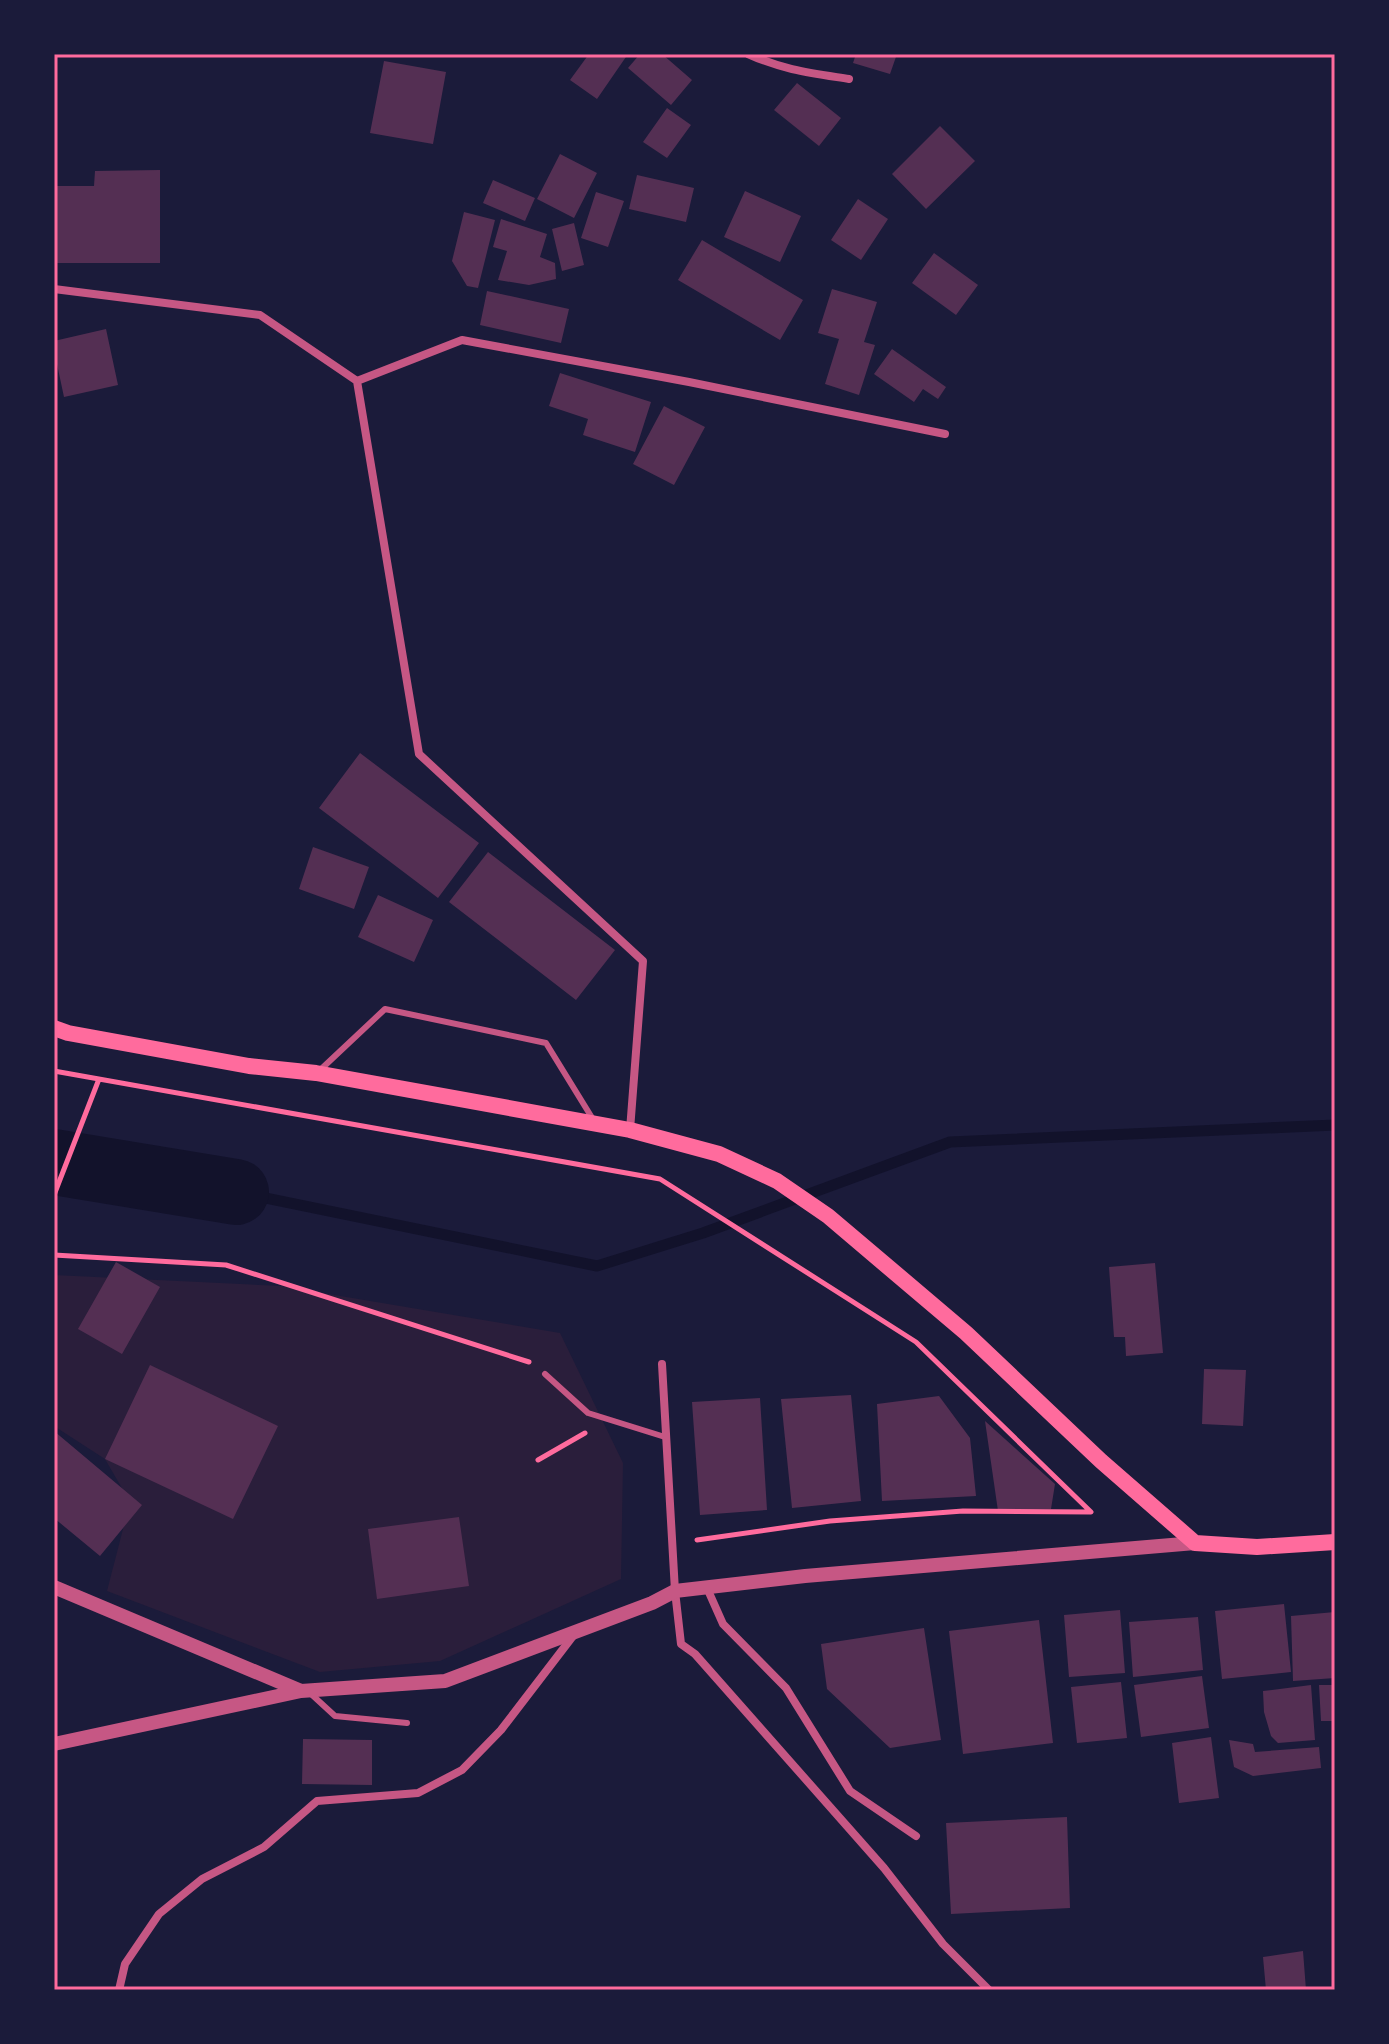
<svg xmlns="http://www.w3.org/2000/svg" width="1389" height="2044" viewBox="0 0 1389 2044" font-family="Mulish,sans-serif">
<style>
.green{fill:#2a1e3b}
.lines{fill:none;stroke-linecap:round;stroke-linejoin:round}
.stream{stroke:#12122b;stroke-width:11}
.river{stroke:#12122b;stroke-width:66}
.building{fill:#542f53}
.path{stroke:#ff6b9d;stroke-width:5}
.service{stroke:#c65784;stroke-width:6}
.minor{stroke:#c65784;stroke-width:8}
.tertiary{stroke:#c65784;stroke-width:14}
.secondary{stroke:#ff6b9d;stroke-width:16}
.neatline{fill:none;stroke:#ff6b9d;stroke-width:3}
</style>
<rect width="100%" height="100%" fill="#1b1b3a"/>
<path class="green" d="M54,1275L281,1286L560,1333L623,1463L621,1579L440,1661L320,1672L107,1591L130,1502L105,1459L54,1426Z"/>
<g class="lines">
<path class="stream" d="M236,1192L597,1266L703,1233L950,1142L1335,1125"/>
<path class="river" d="M54,1162L236,1192"/>
</g>
<path class="building" d="M589,54H628L597,99L570,80Z
M640,54H662L692,80L671,105L628,68Z
M856,54H897L890,74L853,63Z
M384,61L446,72L433,144L370,133Z
M797,83L841,118L819,146L774,110Z
M667,108L691,125L667,158L643,142Z
M940,126L975,161L926,209L892,174Z
M560,154L597,173L574,218L537,199Z
M160,170V263H54V186H94L95,171Z
M637,175L694,188L686,222L629,209Z
M493,180L535,198L525,221L483,203Z
M745,191L801,216L780,262L724,237Z
M596,192L624,201L608,247L581,238Z
M858,199L888,219L861,260L831,240Z
M464,212L495,220L478,288L467,286L452,261Z
M501,219L547,234L540,257L555,263L556,279L529,285L498,280L507,251L493,247Z
M574,223L584,265L562,271L552,229Z
M702,240L803,300L780,340L678,280Z
M934,253L978,285L956,315L912,283Z
M832,289L877,302L864,342L875,345L859,395L825,384L839,339L818,333Z
M487,291L569,309L561,343L480,325Z
M106,329L118,385L64,397L54,350V341Z
M892,349L946,387L938,399L923,389L914,402L874,374Z
M560,373L651,402L635,452L583,435L588,419L549,406Z
M664,406L705,427L674,485L633,464Z
M360,753L479,843L438,898L319,808Z
M313,847L369,867L354,909L299,889Z
M488,852L615,950L576,1000L449,902Z
M378,895L433,920L414,962L358,937Z
M116,1262L160,1287L122,1354L78,1329Z
M1155,1263L1163,1353L1126,1356L1125,1337H1114L1109,1267Z
M150,1365L278,1426L233,1519L105,1459Z
M1204,1369L1246,1370L1243,1426L1202,1424Z
M851,1395L861,1501L792,1508L781,1399Z
M939,1396L970,1438L976,1496L882,1501L877,1404Z
M760,1398L767,1510L700,1515L692,1402Z
M985,1421L1055,1484L1051,1509L998,1511Z
M54,1431L142,1505L100,1556L54,1518Z
M459,1517L469,1586L377,1599L368,1529Z
M1284,1604L1291,1672L1222,1679L1215,1611Z
M1120,1610L1125,1673L1069,1677L1064,1615Z
M1335,1612V1678L1293,1681L1291,1616Z
M1198,1617L1203,1670L1133,1677L1129,1622Z
M1039,1620L1053,1743L963,1754L949,1631Z
M924,1628L941,1740L890,1748L827,1689L821,1644Z
M1202,1676L1209,1728L1141,1737L1134,1685Z
M1121,1682L1127,1738L1077,1743L1071,1687Z
M1311,1685L1315,1740L1278,1743L1271,1736L1264,1712L1263,1691Z
M1319,1685H1335V1721H1321Z
M1211,1737L1219,1798L1179,1803L1172,1743Z
M303,1739L372,1740V1785L302,1784Z
M1229,1740L1253,1744L1255,1752L1319,1747L1321,1768L1253,1776L1234,1767Z
M1067,1817L1070,1908L951,1914L946,1823Z
M1303,1951L1306,1990H1266L1263,1957Z"/>
<g class="lines">
<path class="path" d="M54,1071L660,1179L916,1342L1091,1512L963,1511L830,1521L697,1540
M54,1195L99,1079
M54,1255L226,1265L529,1362
M538,1460L585,1433"/>
<path class="service" d="M318,1072L385,1009L546,1043L594,1121
M545,1374L588,1413L665,1437
M310,1693L335,1716L407,1723"/>
<path class="minor" d="M748,54C783,70 811,73 849,79
M54,289L260,315L357,381
M357,381L419,754L643,961L630,1130
M357,381L462,340L689,382L945,434
M662,1364L675,1591L681,1644L695,1654L884,1868L943,1944L989,1990
M707,1588L723,1624L786,1688L850,1791L916,1836
M119,1990L125,1964L159,1914L202,1879L264,1847L317,1801L418,1793L462,1770L501,1730L573,1636"/>
<path class="tertiary" d="M54,1587L301,1691L445,1681L652,1603L675,1591L805,1576L1195,1543
M54,1744L301,1691"/>
<path class="secondary" d="M54,1028L68,1033L249,1066L316,1073L630,1130L719,1154L777,1181L828,1216L966,1333L1101,1461L1195,1543L1257,1547L1335,1542"/>
</g>
<rect width="1389" height="2044" fill="none" stroke="#1b1b3a" stroke-width="112"/>
<rect x="56" y="56" width="1277" height="1932" class="neatline"/>
</svg>
